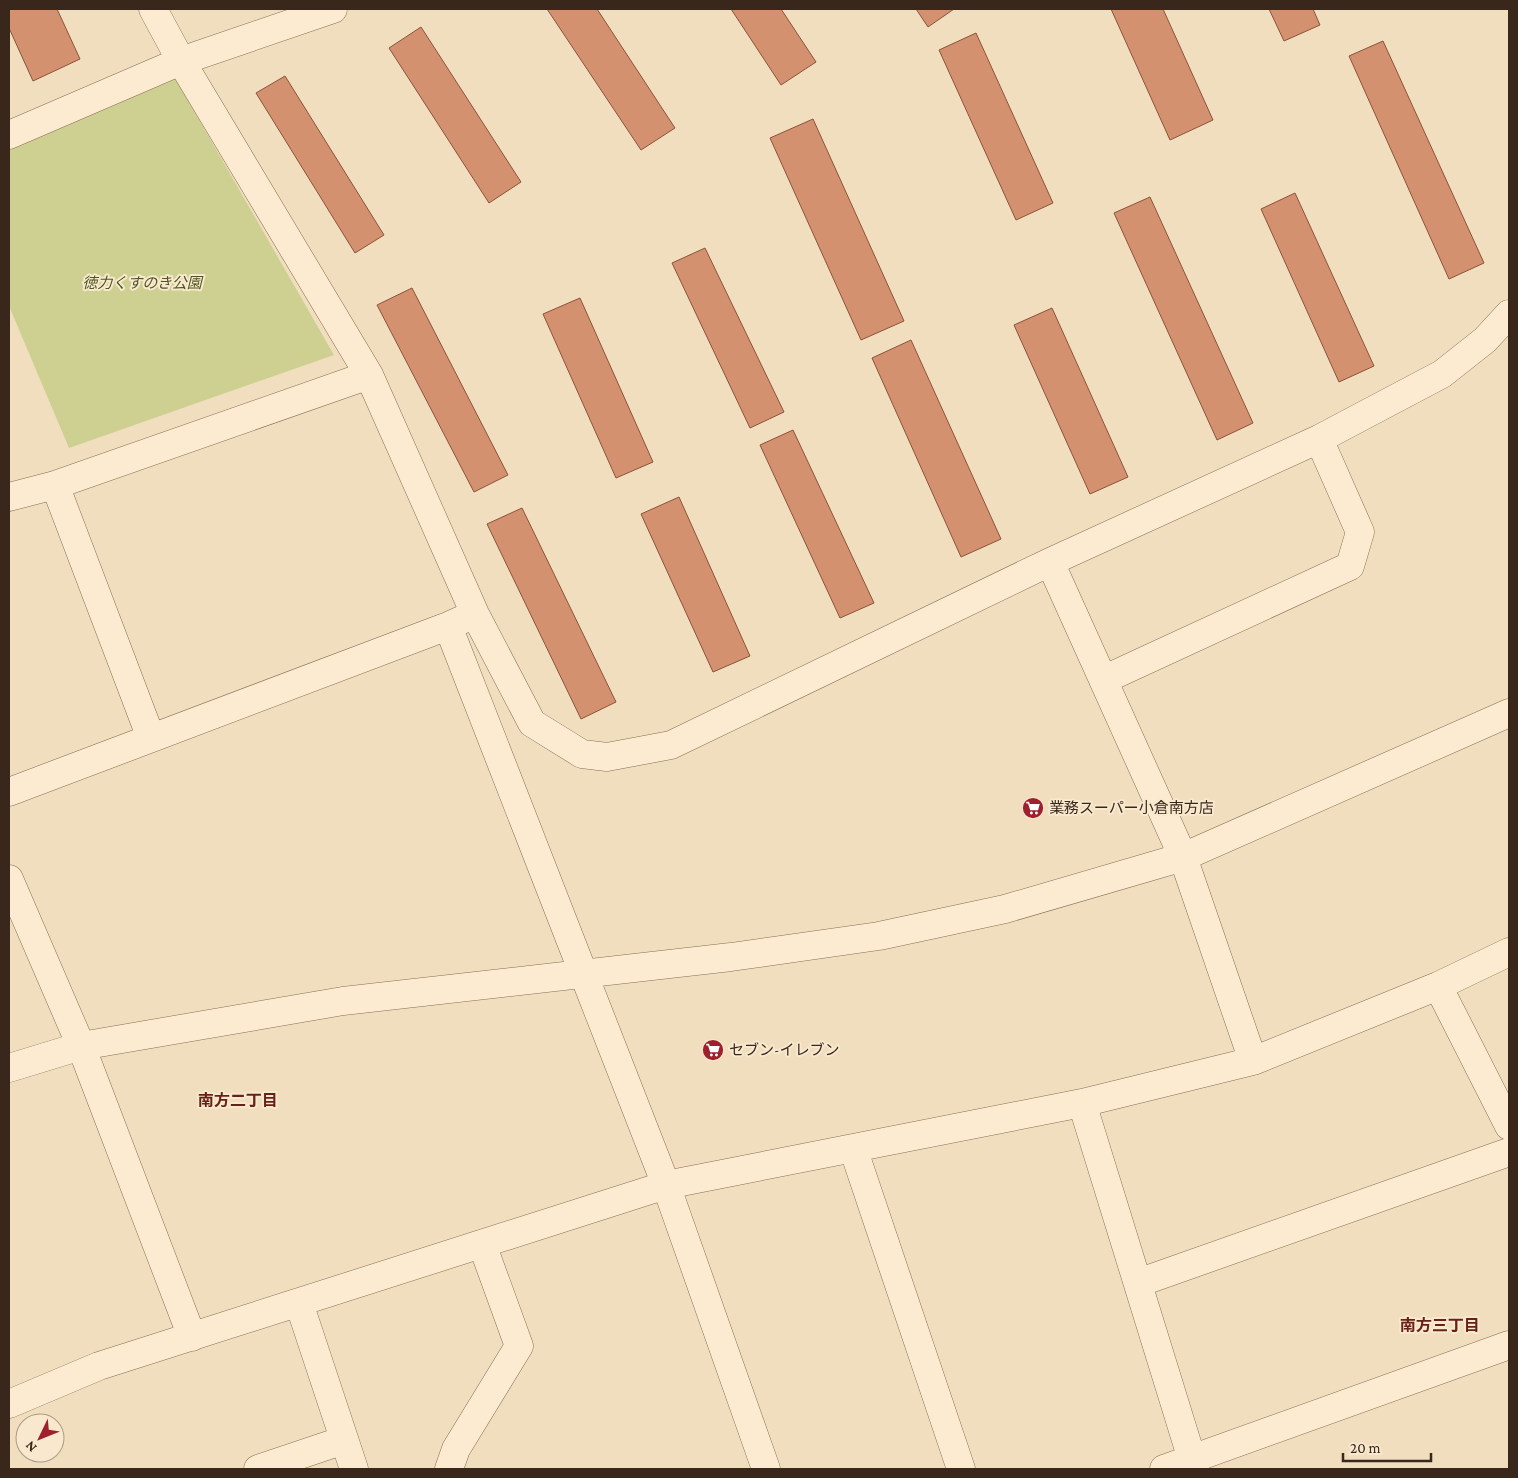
<svg xmlns="http://www.w3.org/2000/svg" width="1518" height="1478" viewBox="0 0 1518 1478" font-family="'Crimson Pro','Noto Sans JP',serif">
<style>
.green{fill:#ced091}
.building{fill:#d39170;stroke:#8c5339}
.lines{fill:none;stroke-linecap:round;stroke-linejoin:round}
.minor-casing{stroke:#8b6d55;stroke-width:29}
.tertiary-casing{stroke:#8b6d55;stroke-width:29}
.minor{stroke:#fcebd1;stroke-width:28}
.tertiary{stroke:#fcebd1;stroke-width:28}
.labels{text-anchor:middle;stroke-width:4;stroke-linejoin:round;paint-order:stroke}
.park-label{font-size:15px;font-style:italic;fill:#4e5720;stroke:#f8e8ce}
.poi-label{font-size:15px;fill:#39271b;stroke:#f8e8ce;text-anchor:start}
.neighbourhood-label{font-size:16px;font-weight:bold;fill:#692117;stroke:#f8e8ce}
</style>
<rect width="100%" height="100%" fill="#f1debe"/>
<path class="green" d="M174,76L334,355L69,448L9,306V148Z"/>
<path class="building" d="M9,9H57L80,59L33,81L9,28Z
M547,9H597L675,128L641,150Z
M731,9H781L816,62L781,85Z
M916,9H954L928,27Z
M1111,9H1163L1213,120L1170,140Z
M1269,9H1313L1320,25L1284,41Z
M421,27L521,182L489,203L389,48Z
M976,33L1053,203L1016,220L939,50Z
M1383,41L1484,263L1449,279L1349,56Z
M285,76L384,235L355,253L256,93Z
M813,119L904,321L861,340L770,138Z
M1295,193L1374,366L1339,382L1261,209Z
M1150,197L1253,423L1217,440L1114,213Z
M705,248L784,412L750,428L672,263Z
M412,288L508,475L474,492L377,305Z
M580,298L653,462L616,478L543,314Z
M1052,308L1128,477L1090,494L1014,325Z
M911,340L1001,539L961,557L872,358Z
M793,430L874,603L840,618L760,445Z
M679,497L750,656L713,672L641,514Z
M522,508L616,702L581,719L487,524Z"/>
<g class="lines">
<g class="minor-casing">
<path id="minor" d="M153,9L181,61L369,375L475,614L532,723L582,754L607,757L671,745L1050,562L1319,439L1442,374L1485,340L1509,314
M9,135L181,61
M55,485L151,738
M9,497L55,485L369,375
M1050,562L1183,857L1253,1061
M448,626L584,975
M1103,680L1350,566L1360,532L1319,439
M9,792L448,626L475,614
M9,879L81,1046L192,1337
M1438,986L1509,1126
M1082,1103L1195,1469
M853,1148L961,1469
M1138,1283L1509,1152
M299,1303L354,1469
M9,1404L99,1366L666,1185L1082,1103L1253,1061L1438,986L1509,952
M258,1469L344,1440
M449,1469L456,1449L519,1346L482,1244
M1164,1469L1509,1345"/>
</g>
<g class="tertiary-casing">
<path id="tertiary" d="M181,61L333,9
M584,975L666,1185L766,1469
M9,1068L81,1046L343,1001L731,957L879,936L1005,909L1183,857L1509,713"/>
</g>
<use href="#minor" class="minor"/>
<use href="#tertiary" class="tertiary"/>
</g>
<defs>
<g id="supermarket-disc" transform="scale(1.125)"><circle r="9.5" fill="#9f202c" stroke="#f8e8ce"/><path d="M-6-5.5h2.5l.6 2H6L4.5 2H-2.5L-4.4-4H-6ZM-1.5 3.2a1.3 1.3 0 1 0 .1 0ZM3 3.2a1.3 1.3 0 1 0 .1 0Z" fill="#fff"/></g>
</defs>
<g fill-rule="evenodd">
<use href="#supermarket-disc" x="1033" y="808"/>
<use href="#supermarket-disc" x="713" y="1050"/>
</g>
<g class="labels">
<g class="park-label">
<text x="142" y="288">徳力くすのき公園</text>
</g>
<g class="poi-label">
<text x="1049" y="813">業務スーパー小倉南方店</text>
<text x="729" y="1055">セブン-イレブン</text>
</g>
<g class="neighbourhood-label">
<text x="238" y="1106">南方二丁目</text>
<text x="1440" y="1331">南方三丁目</text>
</g>
</g>
<rect width="1518" height="1478" fill="none" stroke="#39271b" stroke-width="20"/>
<g transform="translate(40 1438) rotate(227)"><circle r="24" fill="#f8e8ce" stroke="#ac9b86"/>
<path d="M0-4L9 19L0 12L-9 19Z" fill="#9f202c"/>
<text y="-8" font-size="14" font-weight="bold" text-anchor="middle" fill="#39271b">N</text>
</g>
<path d="M1343 1453v8h88v-8" fill="none" stroke="#39271b" stroke-width="2.5"/>
<text x="1350" y="1453" font-size="15" fill="#39271b" stroke="#f8e8ce" stroke-width="4" paint-order="stroke">20 m</text>
</svg>
